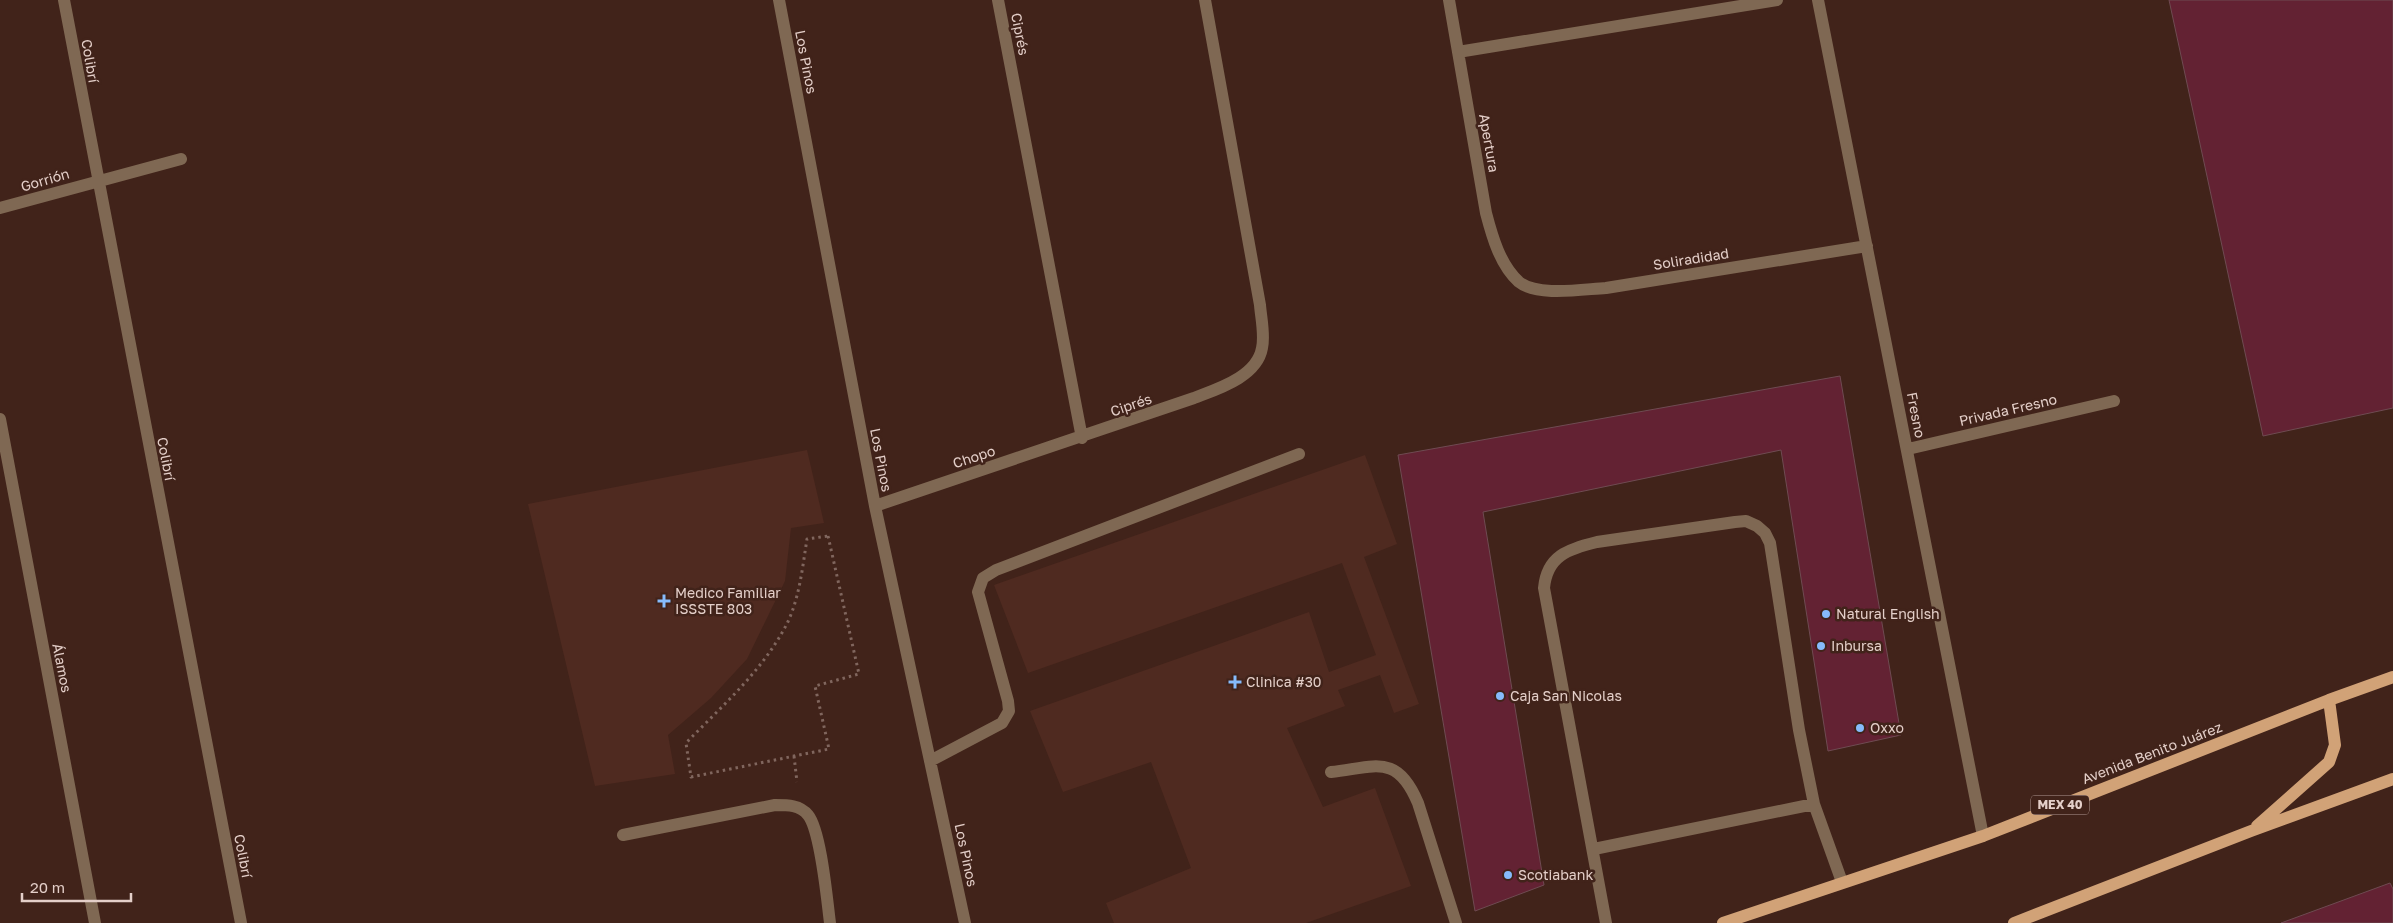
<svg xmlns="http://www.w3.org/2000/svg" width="2393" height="923" viewBox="0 0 2393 923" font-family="'Golos Text',sans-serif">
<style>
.built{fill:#4f2a20}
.building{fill:#632233;stroke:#6f4b52}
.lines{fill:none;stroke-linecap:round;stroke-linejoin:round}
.path{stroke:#80665e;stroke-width:3;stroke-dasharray:2.5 4;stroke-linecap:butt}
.minor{stroke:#7f6853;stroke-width:12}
.major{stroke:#d1a277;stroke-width:12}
.poi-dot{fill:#86bbfb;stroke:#41231a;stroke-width:2}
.labels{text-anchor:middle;stroke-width:5;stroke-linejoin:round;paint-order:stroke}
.shield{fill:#41231a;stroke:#b39b94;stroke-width:1}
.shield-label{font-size:12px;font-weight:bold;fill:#e4cfc9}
.street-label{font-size:14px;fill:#e4cfc9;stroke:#41231a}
.poi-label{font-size:14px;fill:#e4cfc9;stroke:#41231a;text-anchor:start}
</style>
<rect width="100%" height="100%" fill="#41231a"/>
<path class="built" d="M807,450L824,523L791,528L785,581L747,659L711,698L668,735L675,774L595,786L528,504Z
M1365,455L1397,544L1364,557L1419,704L1394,713L1380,675L1338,690L1345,706L1287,728L1323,807L1375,788L1411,886L1306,923H1114L1106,903L1191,868L1151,762L1063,792L1030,711L1309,612L1329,672L1376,655L1342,563L1028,673L994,585Z"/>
<path class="building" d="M2169,0H2393V408L2263,436Z
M1840,376L1901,735L1828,751L1781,450L1483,512L1544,885L1475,911L1398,455Z
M2390,883L2393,889V923H2281Z"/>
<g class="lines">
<path class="path" d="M828,536L859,674L815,686L829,749L691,777L686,743C720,708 759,674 783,631C799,604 802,570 807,539Z
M794,756L797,782"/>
<path class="minor" d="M64,0L241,923
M779,0L875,506L965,923
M998,0L1082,438
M1449,0L1486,213C1492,236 1500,265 1519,282C1537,297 1584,289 1606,288L1867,246
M1818,0L1983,836
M1458,52L1777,0
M0,208L181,159
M0,419L95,923
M1908,449L2114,401
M875,506L1194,398C1217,389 1257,377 1262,348C1265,335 1261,318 1260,305L1205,0
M930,761L1002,723L1009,711L1008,701L978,592L983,578L996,570L1299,454
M1331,772C1376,767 1397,753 1418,803L1456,923
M623,835L775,805C788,805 800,805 808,815C821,831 827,900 830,923
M1594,849L1814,804
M1606,923L1544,588C1547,556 1568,549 1597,542L1735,522L1746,521L1757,526L1765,533L1770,543L1799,730L1814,804L1842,882"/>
<path class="major" d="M2257,826L2329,762L2335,745L2329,700
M1723,923L1983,836L2329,700L2393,677
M2014,923L2251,831L2393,779"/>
</g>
<g class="poi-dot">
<path d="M661.5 593.5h5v5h5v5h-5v5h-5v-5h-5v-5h5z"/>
<circle cx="1826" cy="614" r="5"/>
<circle cx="1821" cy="646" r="5"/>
<path d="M1232.5 674.5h5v5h5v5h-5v5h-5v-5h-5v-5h5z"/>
<circle cx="1500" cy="696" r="5"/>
<circle cx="1860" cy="728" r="5"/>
<circle cx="1508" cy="875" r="5"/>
</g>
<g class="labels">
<rect class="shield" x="2031" y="795.5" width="58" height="19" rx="4"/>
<g class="shield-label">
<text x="2060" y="809">MEX 40</text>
</g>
<g class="street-label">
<text transform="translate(1020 34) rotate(79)" y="5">Ciprés</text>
<text transform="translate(90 61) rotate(80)" y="5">Colibrí</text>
<text transform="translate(806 62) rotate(79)" y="5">Los Pinos</text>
<text transform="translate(1489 143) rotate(80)" y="5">Apertura</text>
<text transform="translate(45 180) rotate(-16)" y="5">Gorrión</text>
<text transform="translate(1691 259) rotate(-9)" y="5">Soliradidad</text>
<text transform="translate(1131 405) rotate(-19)" y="5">Ciprés</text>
<text transform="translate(2008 410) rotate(-13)" y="5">Privada Fresno</text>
<text transform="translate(1916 415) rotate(79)" y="5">Fresno</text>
<text transform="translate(974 457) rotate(-18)" y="5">Chopo</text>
<text transform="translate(166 459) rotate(79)" y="5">Colibrí</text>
<text transform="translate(881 460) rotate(79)" y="5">Los Pinos</text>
<text transform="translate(62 668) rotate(79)" y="5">Álamos</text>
<text transform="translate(2152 753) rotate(-21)" y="5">Avenida Benito Juárez</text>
<text transform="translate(966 855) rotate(78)" y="5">Los Pinos</text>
<text transform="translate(243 856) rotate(79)" y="5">Colibrí</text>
</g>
<g class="poi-label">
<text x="675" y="598">Medico Familiar<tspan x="675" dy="16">ISSSTE 803</tspan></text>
<text x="1836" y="619">Natural English</text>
<text x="1831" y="651">Inbursa</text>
<text x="1246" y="687">Clinica #30</text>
<text x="1510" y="701">Caja San Nicolas</text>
<text x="1870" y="733">Oxxo</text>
<text x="1518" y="880">Scotiabank</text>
</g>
</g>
<path d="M22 893v8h109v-8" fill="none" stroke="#e4cfc9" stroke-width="2.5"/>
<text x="30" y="893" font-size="15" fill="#e4cfc9" stroke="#41231a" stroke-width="4" paint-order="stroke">20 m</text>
</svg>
